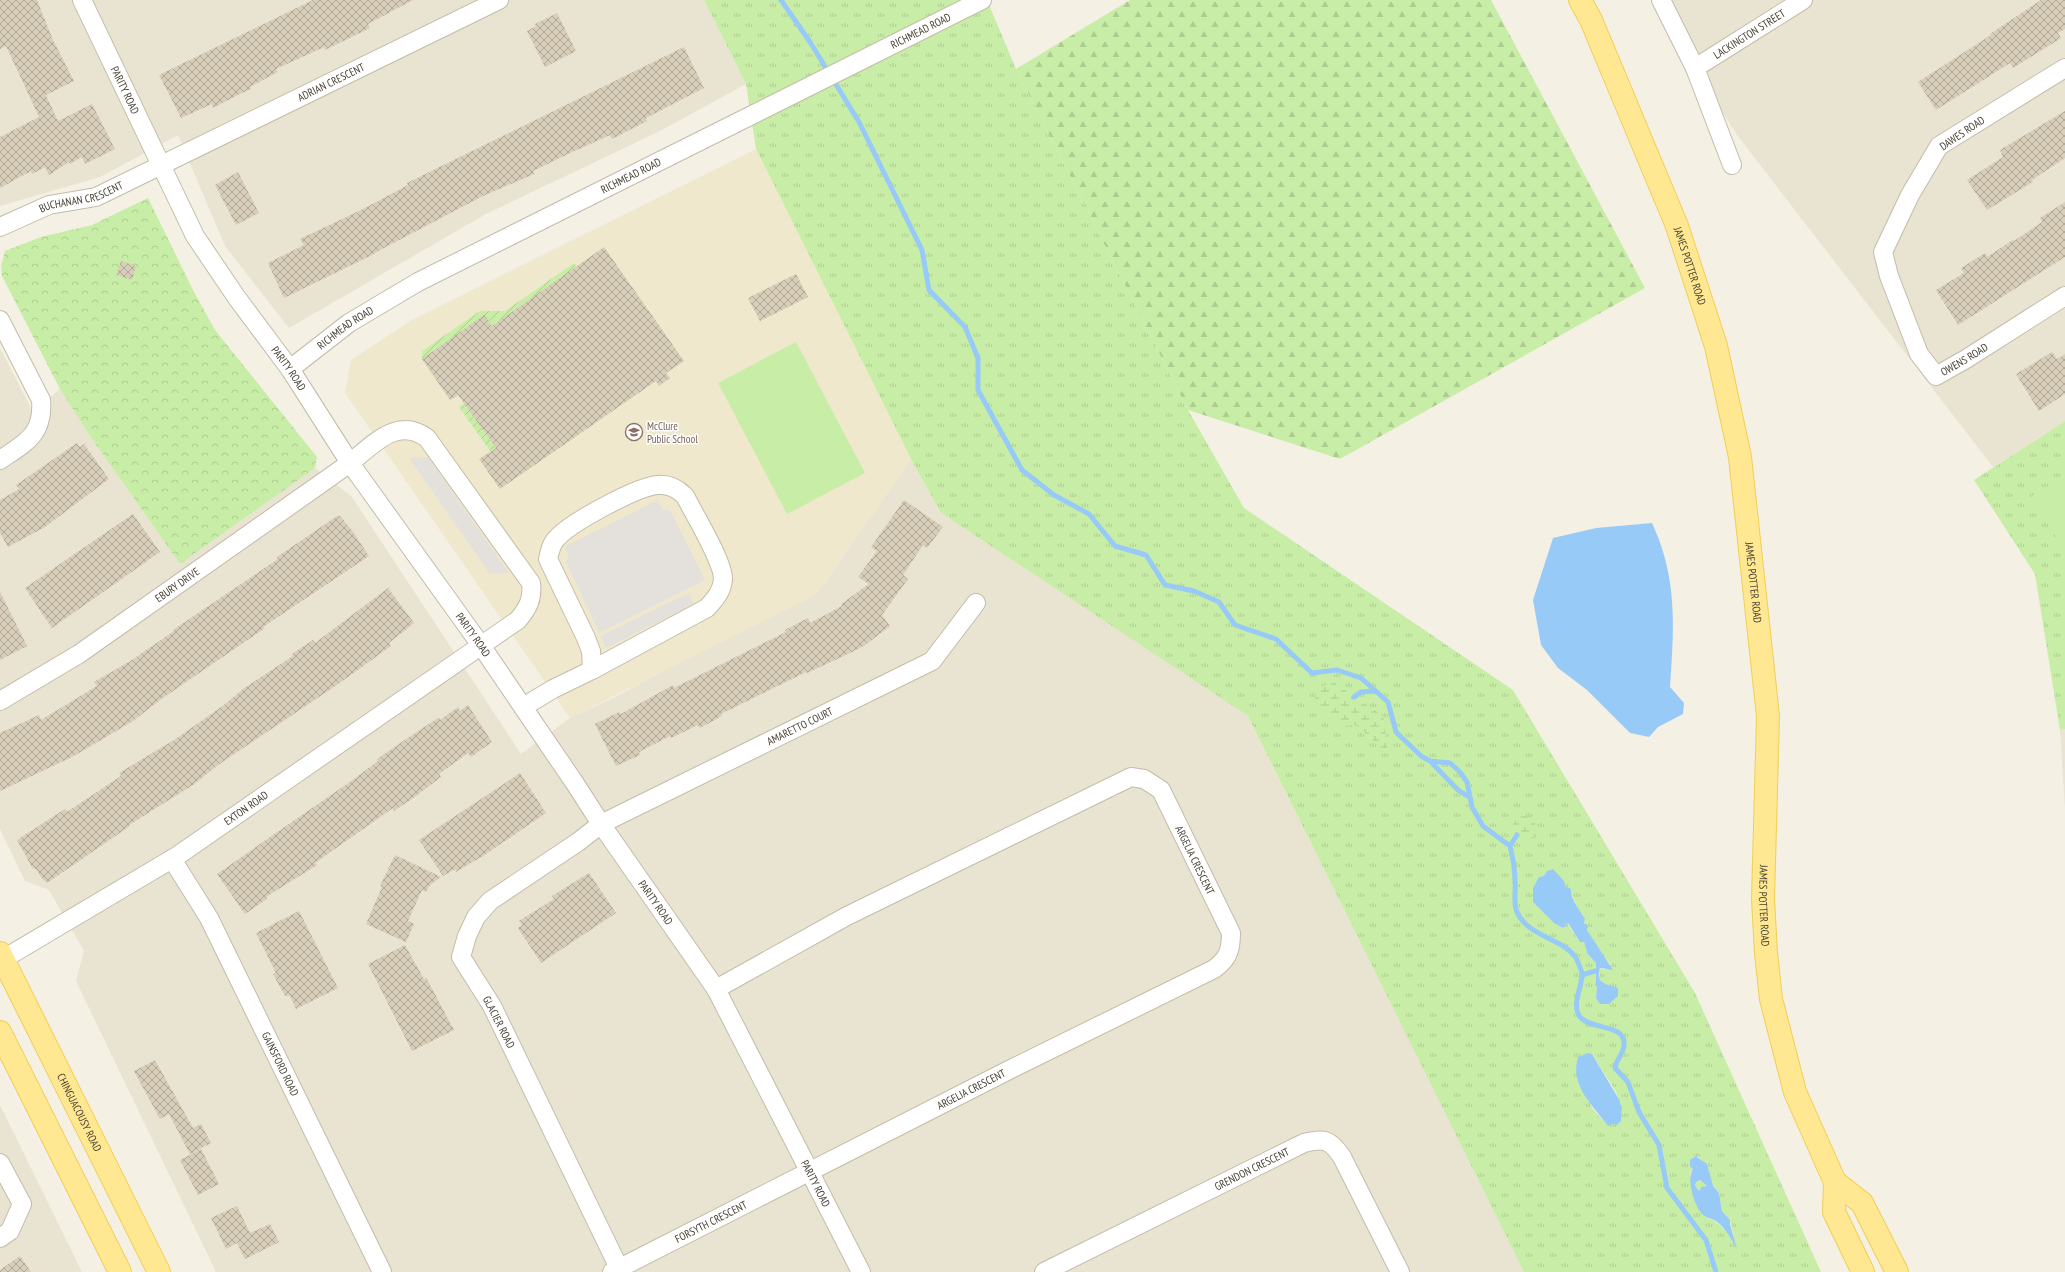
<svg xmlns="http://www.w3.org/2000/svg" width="2065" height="1272" viewBox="0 0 2065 1272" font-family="'PT Sans Narrow',sans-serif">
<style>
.residential{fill:#e9e3d1}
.education{fill:#efe8cc}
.grass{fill:url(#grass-tufts);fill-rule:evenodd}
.forest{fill:url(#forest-firs)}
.wetland{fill:url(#wetland-marsh)}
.park{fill:url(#park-crowns)}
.garden{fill:url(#garden-furrows)}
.pitch{fill:#c8eda7}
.parking{fill:#e4e1dd}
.water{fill:#98caf8;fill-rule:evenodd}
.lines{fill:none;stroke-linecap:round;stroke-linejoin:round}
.stream{stroke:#98caf8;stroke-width:5}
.building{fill:url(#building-cross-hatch)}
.minor-casing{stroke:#c3bca8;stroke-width:20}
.major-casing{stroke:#f1ce55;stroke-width:24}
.minor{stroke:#fff;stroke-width:18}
.major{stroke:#ffe891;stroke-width:22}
.labels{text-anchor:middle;stroke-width:3;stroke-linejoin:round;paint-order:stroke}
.street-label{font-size:11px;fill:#474033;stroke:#fff}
.education-label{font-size:11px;fill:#785e54;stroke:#fff;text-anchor:start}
</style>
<defs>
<pattern id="grass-tufts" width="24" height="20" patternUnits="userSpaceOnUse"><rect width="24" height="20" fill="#c8eda7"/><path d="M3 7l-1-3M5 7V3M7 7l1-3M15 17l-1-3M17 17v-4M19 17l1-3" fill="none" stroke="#adcc90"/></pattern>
<pattern id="forest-firs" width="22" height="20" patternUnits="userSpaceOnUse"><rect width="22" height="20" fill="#c8eda7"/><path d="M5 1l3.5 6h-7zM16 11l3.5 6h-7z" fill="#adcc90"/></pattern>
<pattern id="wetland-marsh" width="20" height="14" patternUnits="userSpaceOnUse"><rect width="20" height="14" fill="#c8eda7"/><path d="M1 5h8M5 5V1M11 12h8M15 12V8" fill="none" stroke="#adcc90"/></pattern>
<pattern id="park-crowns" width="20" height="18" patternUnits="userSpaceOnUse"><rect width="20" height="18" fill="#c8eda7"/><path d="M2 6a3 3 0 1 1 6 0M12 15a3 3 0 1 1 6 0" fill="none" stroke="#adcc90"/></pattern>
<pattern id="garden-furrows" width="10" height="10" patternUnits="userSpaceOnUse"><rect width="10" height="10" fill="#c8eda7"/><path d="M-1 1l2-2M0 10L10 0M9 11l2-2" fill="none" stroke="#adcc90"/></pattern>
<pattern id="building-cross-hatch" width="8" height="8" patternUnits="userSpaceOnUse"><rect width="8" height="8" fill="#d7cdb8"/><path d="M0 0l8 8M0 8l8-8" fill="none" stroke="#b0a896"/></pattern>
</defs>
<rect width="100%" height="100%" fill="#f4f0e4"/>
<path class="residential" d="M0,0H704L746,84L660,131L486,214L289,328L225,246L178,135L100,177L0,206Z
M1653,0H2065V421L1993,467L1737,135Z
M0,348L33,412L60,389L90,436L180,564L315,468L352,497L521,754L570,718L615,697L824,584L911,459L941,513L1248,716L1524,1272H216L76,981L84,951L49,890L25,881L0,829Z
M2065,729V808L2060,730Z
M0,1105L82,1272H0Z"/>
<path class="education" d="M756,149L911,459L816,595L570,718L345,393L351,360L412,320Z"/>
<path class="grass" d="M704,0H987L1016,69L1188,410L1244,508L1513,690L1695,993L1821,1272H1524L1248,716L941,513L911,459L756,149L746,84ZM1544,876C1551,879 1559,882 1565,886C1574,893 1575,909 1583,915C1584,930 1601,953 1611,965L1604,970L1600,968C1596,980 1602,984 1613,987L1600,1004L1596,998L1597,987L1595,985L1596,980V962L1587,953L1584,942H1580L1567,923L1563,928C1545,918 1540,906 1533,888L1539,877ZM1592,1054L1616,1092L1620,1104L1608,1125C1604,1120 1597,1115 1593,1109C1585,1094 1572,1076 1578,1057ZM1696,1155L1702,1160L1713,1186L1719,1193L1722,1211L1730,1220L1736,1246L1729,1234L1715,1221L1708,1218L1696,1205L1690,1173L1693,1169L1692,1158Z
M2065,421V729L2060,730L2035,574L1974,480Z
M1700,1180L1707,1186L1700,1191L1696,1189L1695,1185L1696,1182Z"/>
<path class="forest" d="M1130,0H1491L1645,288L1340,459L1188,410L1016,69Z"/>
<path class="wetland" d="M1333,682L1383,716L1388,754L1360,728L1355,725L1347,726L1316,706L1315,696L1320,687Z
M1519,816C1531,814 1539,825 1537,837C1521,844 1504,831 1519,816Z"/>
<path class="park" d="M148,198L194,292L215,330L317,457L315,468L180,564L90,436L60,389L2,276L1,266L5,251L41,237L92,225Z"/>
<path class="garden" d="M574,263L577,267L492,326L484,316L422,359V351L480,311H505Z
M464,403L496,448L490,451L459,407Z"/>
<path class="pitch" d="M796,342L865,473L787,514L718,383Z
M2065,475V551L2031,497Z"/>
<path class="parking" d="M428,457L509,573L490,574L409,458Z
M658,500L663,510H670L705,580L599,633L566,562L569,556L564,547Z
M689,593L694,604L606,648L600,636Z"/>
<path class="water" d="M1652,523C1678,579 1674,627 1670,687L1684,703L1683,714L1658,727L1649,737L1630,733L1587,690L1558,668L1541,645L1533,600L1553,538L1596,528Z
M1553,869L1564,881L1565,886L1571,889C1570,899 1580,910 1585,919L1584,923L1588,926L1587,930L1613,970L1600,968C1595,984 1606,984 1618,988V996L1609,1004H1600L1596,998L1597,987L1595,985L1596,980V963L1587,953L1584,942H1580L1568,923L1563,928L1554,923L1533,902V888L1539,877L1544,876L1547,871Z
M1588,1053L1592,1054L1620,1101V1104L1622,1106L1621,1121L1617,1125L1613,1124L1608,1126C1594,1106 1569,1086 1578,1057Z
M1698,1154L1697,1157L1707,1164L1713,1186L1719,1193L1722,1211L1730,1220V1224L1737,1249C1731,1238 1725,1228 1716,1221C1711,1218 1706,1218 1702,1214C1694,1206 1686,1179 1693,1169L1690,1166V1160ZM1700,1180L1707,1186L1701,1187L1700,1191L1697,1189L1695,1185L1696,1182Z"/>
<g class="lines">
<path class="stream" d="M781,0L810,42L859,122L922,250L929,290L965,327L978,358V390L1022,470L1054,495L1089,514L1115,546L1146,555L1165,585L1194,591L1219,602L1235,625L1276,639L1312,673L1337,670L1361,678L1388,702L1396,732L1421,756L1430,761L1450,763L1460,772L1467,782L1472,807L1483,826L1510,846C1513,858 1515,870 1515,882C1516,892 1513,903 1517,912C1528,937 1563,938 1576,958C1578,962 1582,971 1582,975C1582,988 1571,1004 1580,1017C1591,1030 1624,1024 1624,1043C1625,1053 1616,1059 1615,1068L1628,1082L1639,1112L1659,1145L1667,1188L1706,1240L1716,1272
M1354,697L1361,692L1375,691
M1430,761L1458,790L1469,797
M1510,846L1517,835
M1582,975L1595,971"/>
</g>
<path class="building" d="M0,0H37L53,40L74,81L46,95L58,121L92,104L115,149L85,164L82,157L70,164L69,162L49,175L45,167L32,174L31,171L0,188V137L39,117L6,46L0,49Z
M313,0H413L368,24L370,28L325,50L324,47L276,69L278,72L250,87L251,89L240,94L213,108L212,104L181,118L159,75Z
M2041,0H2065V29L2058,33L2061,38L2013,68L2010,63L1936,110L1918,82L1991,35L1990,34Z
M557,13L576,51L545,67L527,31L536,26L535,24Z
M684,47L704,88L646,118L647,121L612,139L610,135L568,154L533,171L534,174L483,196L382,249L370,256L284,298L268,263L304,245L300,239L363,209L408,185L407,183Z
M2065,111V158L2032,180L2033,182L1987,210L1967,180L2003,157L2000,150Z
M238,172L259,213L236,225L215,185Z
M2065,202V257L1958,325L1936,290L1964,273L1961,268L1985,253L1987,257L2013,240L2014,241L2042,222L2040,218Z
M604,247L684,361L666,373L670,378L659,386L656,381L500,489L479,459L496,448L458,395L450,400L422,359L484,315L492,326Z
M121,261L136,266L132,280L116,275Z
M796,274L808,297L760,321L748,298Z
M2052,352L2057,359L2065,354V394L2039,411L2016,374Z
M77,443L80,447L84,444L109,479L45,527L8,547L0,533V500L19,489L16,485Z
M904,500L943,527L927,548L923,545L903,575L908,579L882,615L890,626L864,646L848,654L807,673L806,672L721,714L722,716L700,728L698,725L671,738L670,736L639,752L640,755L616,766L595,724L619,712L621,714L673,685L674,688L786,632L785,630L808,618L810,623L842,606L841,604L869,584L858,577L877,551L871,547Z
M133,514L160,552L52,628L25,588Z
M337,516H340L351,529L369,556L263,627L265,628L160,700L133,721L74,756L0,791V733L39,715L41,720L97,686L94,682L132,660L174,631L173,630L278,559L277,557Z
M388,588L414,623L389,643L391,646L334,687L218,765L193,785L129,825L130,826L47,883L45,880L44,881L35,868L33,869L17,840L65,809L67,812L121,776L119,773L174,740L224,705L243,689L293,656L292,654L313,640L315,643Z
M0,592L27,646L0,660Z
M468,705L492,742L471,757L468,753L439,774L441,777L416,796L394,811L393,808L315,863L317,865L266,897L267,899L245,914L217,874L354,779L378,761L377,759L412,735L435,720L439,718L440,720L458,707L460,711Z
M520,773L546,813L483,856L456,872L455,869L443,876L419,840Z
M395,855L441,877L430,885L426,892L422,890L408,921L414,924L406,942L366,924L382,887L380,886Z
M589,873L616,913L541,963L518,928L522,925L519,921L554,899L552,896Z
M299,911L338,988L296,1009L290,996H285L273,974L276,973L256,933Z
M405,945L424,979L426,978L428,981L454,1030L412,1051L368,964Z
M155,1060L193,1128L201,1124L211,1143L190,1154L169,1114L160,1119L134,1071Z
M201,1149L219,1184L198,1195L180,1160Z
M237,1206L250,1233L270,1224L279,1242L245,1259L237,1243L226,1249L211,1218Z
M20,1256L31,1272H0V1270Z"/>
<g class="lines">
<g class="minor-casing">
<g id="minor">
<path id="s1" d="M82,0L195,236L237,298L290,369L350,463L480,644L576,785L601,824L716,989L861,1272"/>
<path d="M1661,0L1695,68L1732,165"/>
<path id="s2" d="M1695,68L1803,0"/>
<path id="s3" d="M2065,68L1939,146L1910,195L1883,252L1889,276L1919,354L1936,376L1966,359L2065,296"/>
<path id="s4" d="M0,227L49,205L96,197L499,0"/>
<path d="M0,320L41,400C44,435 25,443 0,460"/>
<path id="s5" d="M290,369L349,323L418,282L982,0"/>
<path id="s6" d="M0,701L79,654L350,463C373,445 397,416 427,438L531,583C533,599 528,608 518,620L177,856L0,961"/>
<path d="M523,707L553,689L592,670L707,608C715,599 722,592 723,579C723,561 694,514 685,496C678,489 669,484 658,485C638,486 572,522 558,537C551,543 550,551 548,559L586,638L591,651L592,670"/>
<path id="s7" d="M172,859L209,918L382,1272"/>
<path d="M0,1163L22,1204L10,1231L0,1238"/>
<path id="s8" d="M619,1268L492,1006L461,957L467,936L476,917L490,901L578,842L601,824L932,661L976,603"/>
<path id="s9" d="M612,1272L1007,1071L1214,969C1228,959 1231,950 1231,933L1161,790L1144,779L1131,777L847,916L716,989"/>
<path id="s10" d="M1044,1272L1304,1143C1324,1138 1330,1139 1342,1157L1400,1272"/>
</g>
</g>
<g class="major-casing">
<g id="major">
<path id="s11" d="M1580,0L1591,20L1677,226L1716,346L1734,429L1740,457L1768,716L1763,899L1766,953L1771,999L1795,1092L1835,1182L1834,1212L1863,1272"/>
<path id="s12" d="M0,953L159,1272"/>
<path d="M0,1032L120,1272"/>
<path d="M1835,1182L1862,1203L1897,1272"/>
</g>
</g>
<use href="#minor" class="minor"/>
<use href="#major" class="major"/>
</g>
<defs>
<g id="school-ring" transform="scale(0.9)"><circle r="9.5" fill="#fff" stroke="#8d6e63" stroke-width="1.5"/><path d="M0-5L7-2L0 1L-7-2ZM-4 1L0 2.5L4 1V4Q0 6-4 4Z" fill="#8d6e63"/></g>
</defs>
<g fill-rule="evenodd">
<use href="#school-ring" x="634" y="432"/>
</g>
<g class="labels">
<g class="street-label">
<text dy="4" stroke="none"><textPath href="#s5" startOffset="717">RICHMEAD ROAD</textPath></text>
<text dy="4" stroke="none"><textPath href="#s2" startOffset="64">LACKINGTON STREET</textPath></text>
<text dy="4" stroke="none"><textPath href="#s4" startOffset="363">ADRIAN CRESCENT</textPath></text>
<text dy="4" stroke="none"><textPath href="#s1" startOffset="100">PARITY ROAD</textPath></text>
<text transform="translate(1962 133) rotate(-34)" y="4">DAWES ROAD</text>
<text dy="4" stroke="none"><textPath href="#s5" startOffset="393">RICHMEAD ROAD</textPath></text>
<text dy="4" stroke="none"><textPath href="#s4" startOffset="87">BUCHANAN CRESCENT</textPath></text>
<text dy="4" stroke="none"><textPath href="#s11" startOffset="288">JAMES POTTER ROAD</textPath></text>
<text dy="4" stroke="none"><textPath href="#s5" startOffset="69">RICHMEAD ROAD</textPath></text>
<text dy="4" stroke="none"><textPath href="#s3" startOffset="437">OWENS ROAD</textPath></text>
<text dy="4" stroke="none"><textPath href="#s1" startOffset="424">PARITY ROAD</textPath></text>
<text dy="4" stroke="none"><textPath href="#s11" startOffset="612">JAMES POTTER ROAD</textPath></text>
<text dy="4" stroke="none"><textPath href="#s6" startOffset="212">EBURY DRIVE</textPath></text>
<text dy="4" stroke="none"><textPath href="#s1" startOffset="748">PARITY ROAD</textPath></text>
<text dy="4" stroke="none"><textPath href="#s8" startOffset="770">AMARETTO COURT</textPath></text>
<text transform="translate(246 808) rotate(-35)" y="4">EXTON ROAD</text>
<text transform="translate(1195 860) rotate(64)" y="4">ARGELIA CRESCENT</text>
<text dy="4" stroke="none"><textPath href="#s1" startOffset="1072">PARITY ROAD</textPath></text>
<text dy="4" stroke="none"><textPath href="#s11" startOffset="936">JAMES POTTER ROAD</textPath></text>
<text transform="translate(499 1022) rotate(63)" y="4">GLACIER ROAD</text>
<text dy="4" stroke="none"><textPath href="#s7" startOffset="232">GAINSFORD ROAD</textPath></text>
<text dy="4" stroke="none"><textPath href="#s9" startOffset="403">ARGELIA CRESCENT</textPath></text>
<text dy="4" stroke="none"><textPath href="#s12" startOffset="178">CHINGUACOUSY ROAD</textPath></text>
<text dy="4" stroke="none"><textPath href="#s10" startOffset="232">GRENDON CRESCENT</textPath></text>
<text dy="4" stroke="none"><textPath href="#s1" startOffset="1396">PARITY ROAD</textPath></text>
<text dy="4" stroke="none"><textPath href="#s9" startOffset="111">FORSYTH CRESCENT</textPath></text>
</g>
<g class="education-label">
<text x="647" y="430">McClure<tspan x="647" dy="13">Public School</tspan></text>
</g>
</g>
</svg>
